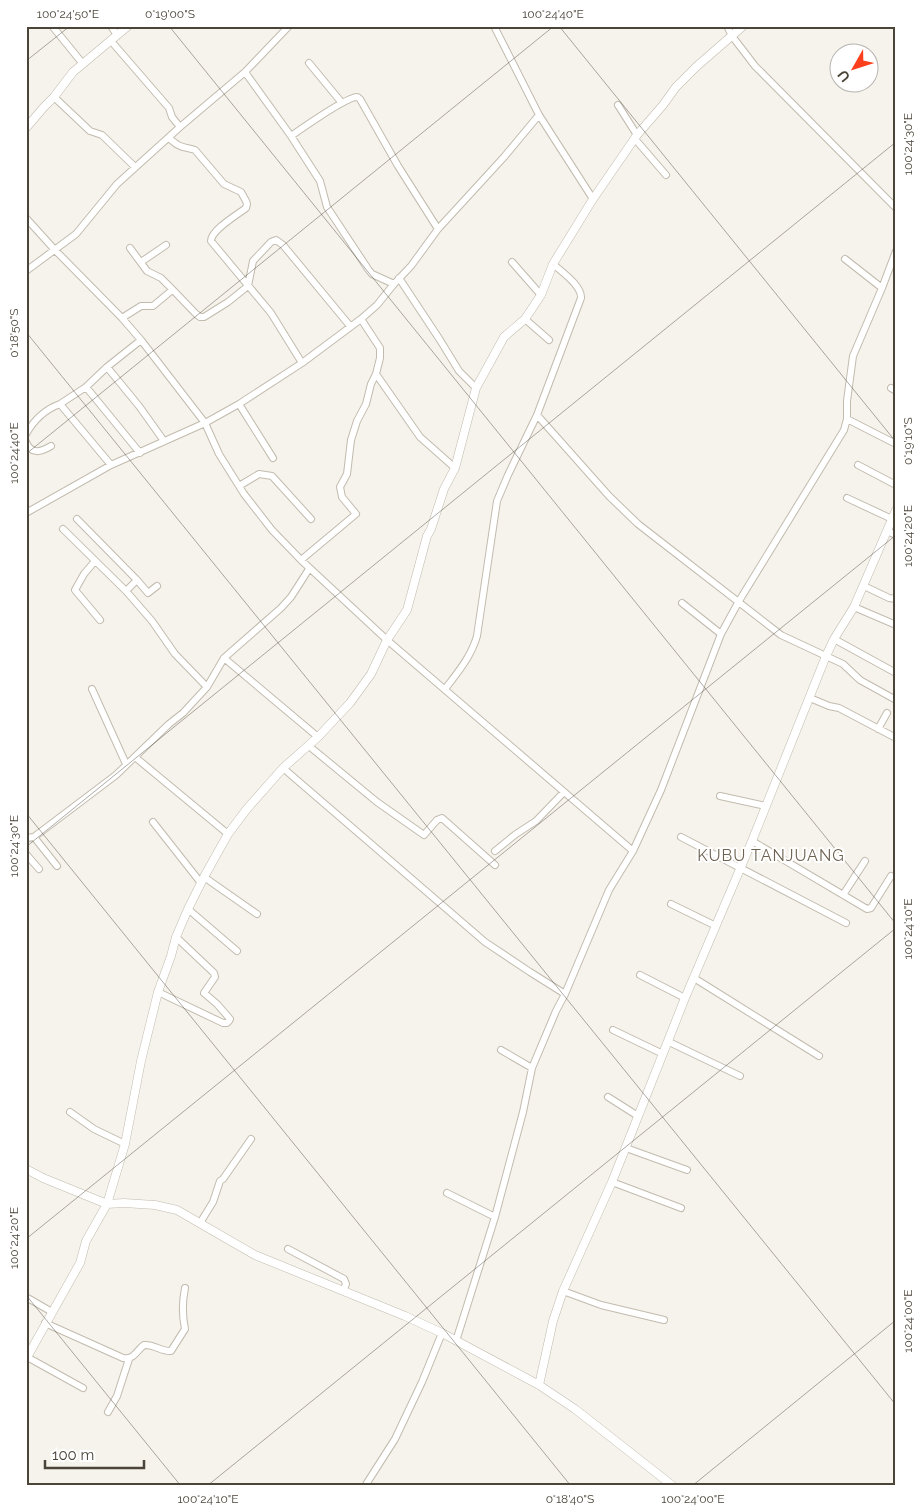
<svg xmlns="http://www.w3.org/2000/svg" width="922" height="1512" viewBox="0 0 922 1512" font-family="Raleway,sans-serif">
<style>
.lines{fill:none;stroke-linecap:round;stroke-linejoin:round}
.minor-casing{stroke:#c2bbae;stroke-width:8}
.tertiary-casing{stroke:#c2bbae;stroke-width:9}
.minor{stroke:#fff;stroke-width:6}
.tertiary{stroke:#fff;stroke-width:8}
.ticks{fill:none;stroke:#4b4439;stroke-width:1;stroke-opacity:0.45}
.labels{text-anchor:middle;stroke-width:4;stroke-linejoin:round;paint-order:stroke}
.quarter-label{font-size:16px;letter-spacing:1px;fill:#6e6250;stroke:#fff}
.neatline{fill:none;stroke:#4b4439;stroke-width:2}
.ticks-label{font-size:12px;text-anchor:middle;fill:#4b4439}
</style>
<rect width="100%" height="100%" fill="#f6f3ec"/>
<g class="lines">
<g class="minor-casing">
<path id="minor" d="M111,26L117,35
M494,26L539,115L593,199
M727,26L732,36L755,66L896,208
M53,27L83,64
M111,41L169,108L172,117L180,127
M309,63L342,103
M245,72L291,136L320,181L327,207L368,269L372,274L394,284
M54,97L90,131L102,135L135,167
M618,105L637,135
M291,136C301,129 347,97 357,97C358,97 359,98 360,99L398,166L438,229
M169,138C181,149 182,146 195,150L224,184L241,192L246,201L247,204L246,208C237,215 211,230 211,241L271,313L302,363
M635,139L666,175
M26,218L54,249L122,318L141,340L205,423L219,454L244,494L272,530L301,560L387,640L633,851
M130,248L147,271L161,278L174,291
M845,259L882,288
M141,262L166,245
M512,262L541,295
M26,271L76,234L117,184L180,127L245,72L289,26
M399,278L440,340L459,371L476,388
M122,318L141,306H153L171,291H174L196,314L200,317H204L228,302L248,286L253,261L271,242L276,240L283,245L350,326
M361,319L380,348V358L376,374L420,437L455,468
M525,319L549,340
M107,367L139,406L164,441
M86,387L140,453
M891,388L896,391
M239,404L273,458
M537,415L609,496L638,524L781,635L843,664L860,680L896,700
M847,419L896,444
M26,434C34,420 46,409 60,404
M26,442C31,455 41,452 51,446
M111,465L60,404L86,387L107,367L141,340
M858,465L896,485
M239,486L259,474L272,476L311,519
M847,498L892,519
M26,513L111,465L205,423L239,404L302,363L361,319L377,305L394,284L411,266L438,229L504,157L539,115
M77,519L137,580L126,591
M63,529L126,591L152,621L175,654L207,687
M887,531L896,535
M301,560L356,514L342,497L340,487L347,474L351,440L357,421L366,404L371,384L376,374
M95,561L84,574L75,590L100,620
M137,580L148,593L157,586
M864,586L889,598L896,599
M682,603L721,634
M854,607L896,625
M834,639L896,673
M224,658L318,737
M92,689L126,764
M445,689C458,672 471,657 477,636L497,501L508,475L537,415L581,298C582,286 562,272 553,264
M810,698L829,706L839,708L896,738
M878,729L887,713
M309,746L377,802L424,835L437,820L442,818L495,865
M135,757L228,834
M283,768L485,942L530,972L565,994
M720,796L766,806
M153,822L201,883
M34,837L57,866
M681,837L846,923
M26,838L34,837L116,775L169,724L183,713L207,687L224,658L281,608L291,597L309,569
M752,841L867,909L871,908L891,876
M495,851L516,834L536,821L564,792
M26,854L39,869
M204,877L257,914
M843,895L865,861
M671,904L716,926
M188,909L237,951
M640,975L685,998
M694,978L819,1056
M158,992L223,1023H227L229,1021L230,1019L217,1004L204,993L215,977L214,973L176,937
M613,1030L663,1054
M669,1042L740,1076
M501,1050L532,1068
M608,1097L638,1116
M70,1112L94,1129L125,1144
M626,1148L687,1170
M612,1182L681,1208
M447,1193L495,1217
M200,1223L213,1202L220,1181L223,1179L251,1139
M288,1249L344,1279L346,1284L343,1291
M563,1291L601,1305L664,1320
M26,1297L52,1312
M45,1323L123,1358C134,1360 136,1351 144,1345C154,1344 162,1352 171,1351L185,1329C182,1315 182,1303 185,1288
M456,1341L495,1217L523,1112L532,1068L556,1011L565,994L609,890L633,851L661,790L721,634L739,601L844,430L847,419V401L853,356L882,288L896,251
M27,1357L83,1388
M108,1412L117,1396L129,1359
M365,1486L395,1439L422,1382L442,1333"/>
</g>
<g class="tertiary-casing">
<path id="tertiary" d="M26,128L44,107L54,97L73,72L128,26
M26,1169L43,1178L107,1204L124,1203L155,1205L177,1210L255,1255L405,1316L442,1333L539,1385L575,1409L673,1486
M26,1359L80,1263L86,1241L107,1204L125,1144L141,1061L158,992L171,956L176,937L188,909L204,877L228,834L246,810L283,768L318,737L350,703L371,674L387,640L407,610L427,536L431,529L444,489L455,468L476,388L504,337L525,319L541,295L553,264L593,199L637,135L663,105L676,87L696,67L743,26
M539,1385L553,1321L563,1291L612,1182L685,998L752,841L826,656L834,639L854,607L896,510"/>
</g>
<use href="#minor" class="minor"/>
<use href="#tertiary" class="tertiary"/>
</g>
<path class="ticks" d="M169,26L896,924M559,26L896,442M26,61L70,26M26,332L896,1405M26,454L554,26M26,813L571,1486M26,847L896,142M26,1239L896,535M26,1295L181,1486M207,1486L896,928M692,1486L896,1320"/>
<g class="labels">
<g class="quarter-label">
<text x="771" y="861">KUBU TANJUANG</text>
</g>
</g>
<rect width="922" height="1512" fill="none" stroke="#ffffff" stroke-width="55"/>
<g transform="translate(854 68) rotate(231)"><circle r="24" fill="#ffffff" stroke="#b7b4b0"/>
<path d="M0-4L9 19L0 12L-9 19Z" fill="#fc3f1d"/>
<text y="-8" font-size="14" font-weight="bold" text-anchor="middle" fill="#4b4439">U</text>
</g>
<path d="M45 1460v8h99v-8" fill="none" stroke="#4b4439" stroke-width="2.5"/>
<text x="52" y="1460" font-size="15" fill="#4b4439" stroke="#ffffff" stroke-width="4" paint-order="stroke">100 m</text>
<rect x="28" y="28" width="866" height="1456" class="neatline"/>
<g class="ticks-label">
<text x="68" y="18">100°24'50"E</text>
<text x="170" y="18">0°19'00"S</text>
<text x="553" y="18">100°24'40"E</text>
<text transform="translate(908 144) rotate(-90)" y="4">100°24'30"E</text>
<text transform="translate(14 333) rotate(-90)" y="4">0°18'50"S</text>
<text transform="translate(908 441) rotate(-90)" y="4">0°19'10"S</text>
<text transform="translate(14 453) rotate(-90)" y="4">100°24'40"E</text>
<text transform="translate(908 536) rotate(-90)" y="4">100°24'20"E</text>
<text transform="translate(14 846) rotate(-90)" y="4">100°24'30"E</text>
<text transform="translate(908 929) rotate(-90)" y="4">100°24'10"E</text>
<text transform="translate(14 1238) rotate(-90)" y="4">100°24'20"E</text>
<text transform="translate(908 1321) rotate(-90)" y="4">100°24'00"E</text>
<text x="208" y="1503">100°24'10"E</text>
<text x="570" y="1503">0°18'40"S</text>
<text x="693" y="1503">100°24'00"E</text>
</g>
</svg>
